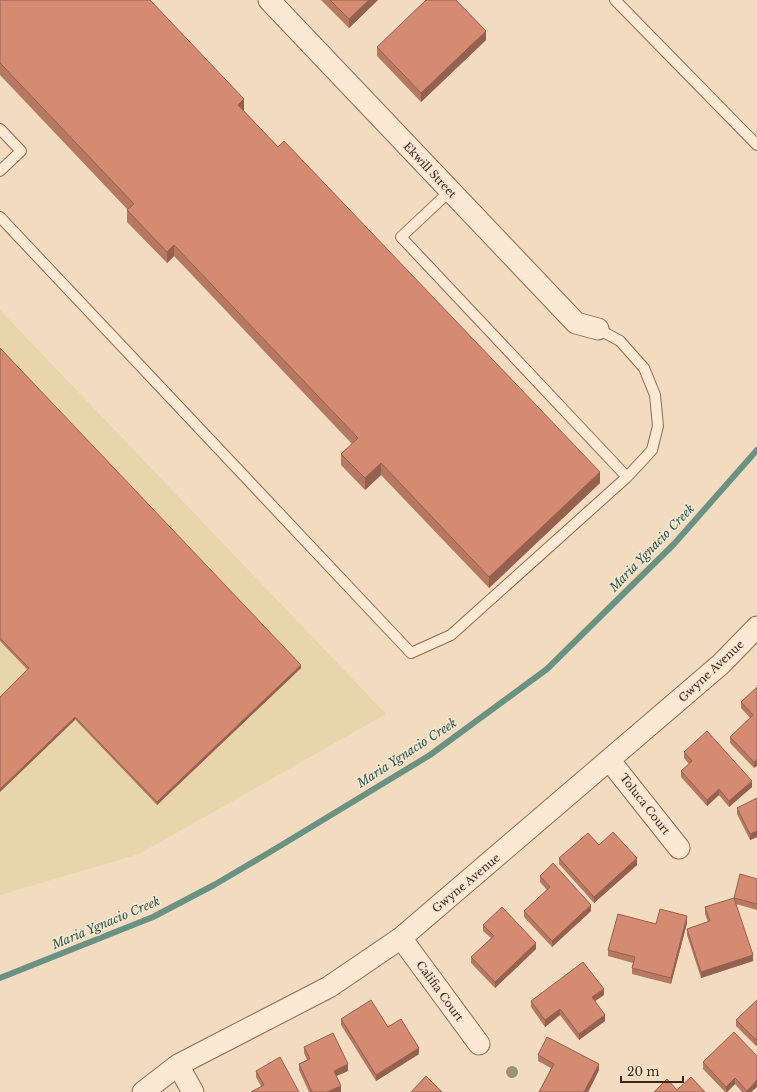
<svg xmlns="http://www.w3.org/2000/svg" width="757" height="1092" viewBox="0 0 757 1092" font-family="'Libre Baskerville',serif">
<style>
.farmland{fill:#e8d5ab}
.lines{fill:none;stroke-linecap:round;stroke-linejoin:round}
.stream{stroke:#699282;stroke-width:6}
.service-casing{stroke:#8d6a55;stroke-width:12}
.minor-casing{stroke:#8d6a55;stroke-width:23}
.service{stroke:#fce9d3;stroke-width:10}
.minor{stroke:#fce9d3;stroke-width:21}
.tree{fill:#9b9468}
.wall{fill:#b67861}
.shaded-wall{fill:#94614f}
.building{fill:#d48b71;stroke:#94614f}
.labels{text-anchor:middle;stroke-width:3.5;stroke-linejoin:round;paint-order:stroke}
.street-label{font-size:11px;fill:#3a261b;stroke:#f9e6cf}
.water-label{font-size:12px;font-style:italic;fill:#295c51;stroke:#f9e6cf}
</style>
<rect width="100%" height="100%" fill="#f2dbbf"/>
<path class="farmland" d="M0,310L386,714L139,854L0,895Z"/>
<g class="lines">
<path class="stream" d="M0,978L153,917L214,885L275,849L430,755L547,669L674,544L757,450"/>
<g class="service-casing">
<path id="service" d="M615,0L757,145
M0,129L21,151L0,171
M450,191L401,237L627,477
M0,217L411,653L451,635L627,477L652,450L658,426L655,395L644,368L620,341L598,329"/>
</g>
<g class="minor-casing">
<path id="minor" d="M269,0L576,323L598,329
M610,761L679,848
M401,938L479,1044
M178,1065L193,1092
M143,1092L178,1065L329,987L401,938L721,664L757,627"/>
</g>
<use href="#service" class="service"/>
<use href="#minor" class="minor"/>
</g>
<circle class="tree" cx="512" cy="1072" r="6"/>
<path class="wall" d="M0,0L244,111L600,483L489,588L381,475L365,490L341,465V454L352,444L174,256L167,263L127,222V210H128L0,75Z
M321,0H378L349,28Z
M486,40L421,102L377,56V47Z
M0,348L301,668L157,805L0,641Z
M757,688L754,768L730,743V737L750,718L741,708V702Z
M684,752L752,787L729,807L719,795L707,806L681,777V771L689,764L684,758Z
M757,798V837L750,840L737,814V808Z
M599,845L637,865L594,903L559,864V858Z
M540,876L591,911L552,947L524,917V911L547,890L540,882Z
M757,879V910L736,904L753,961L701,978L687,935V929L708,922L705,914V907L734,899V898Z
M687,923L671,984L632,974V968L633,963L608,956V950L656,924Z
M483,925L536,949L495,988L471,963V957L491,938L483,931Z
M604,995L595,1001L605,1021L579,1040L560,1015L545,1027L531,1007V1001Z
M757,1000V1045L756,1046L736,1026V1020Z
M341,1019L388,1027L419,1054L376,1081L341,1025Z
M304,1047L348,1071L336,1076L341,1092H309L299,1070V1064L307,1060L304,1053Z
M538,1055L599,1070L588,1092H539L551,1068L538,1061Z
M757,1056V1087L751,1092H742L735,1084L727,1092H725L703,1069V1062Z
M256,1071L299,1092L261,1086L256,1077Z"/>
<path class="shaded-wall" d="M369,0H378L349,28V19Z
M486,31V40L421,102V93Z
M244,99V111L238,117V105Z
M174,245V256L167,263V252Z
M381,463V475L365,490V478Z
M600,472V483L489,588V577Z
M301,665V668L157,805V802Z
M75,717V720L0,792V789Z
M757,760V766L754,768V762Z
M752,781V787L729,807V801Z
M719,789V795L707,806V800Z
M757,831V837L750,840V834Z
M637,858V865L594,903V897Z
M591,905V911L552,947V941Z
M687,916V923L671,984V978Z
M536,943V949L495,988V982Z
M753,955V961L701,978V972Z
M604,989V995L592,1003V997Z
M560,1009V1015L545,1027V1020Z
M605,1015V1021L579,1040V1034Z
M757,1039V1045L756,1046V1040Z
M419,1048V1054L376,1081V1075Z
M348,1064V1071L334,1077V1071Z
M599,1064V1070L588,1092H584Z
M735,1078V1084L727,1092H726V1087Z
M757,1080V1087L751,1092H747V1091Z
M341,1086V1092H327Z"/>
<path class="building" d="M0,0H150L244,99L238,105L278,147L284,141L600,472L489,577L381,463L365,478L341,454L358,438L174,245L167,252L127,210L134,204L0,63Z
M330,0H369L349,19Z
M426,0H456L486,31L421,93L377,47Z
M0,348L301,665L157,802L75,717L0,789V697L29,668L0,638Z
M757,687V760L754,762L730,737L753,715L741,702Z
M707,731L752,781L729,801L719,789L707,800L681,771L692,761L684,752Z
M757,798V831L750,834L737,808Z
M613,832L637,858L594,897L559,858L588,833L599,845Z
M553,863L591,905L552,941L524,911L550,887L540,876Z
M740,874L757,879V904L734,898Z
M734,898L753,955L701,972L687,929L710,921L705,907Z
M502,907L536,943L495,982L471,957L494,936L483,925Z
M660,909L687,916L671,978L632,968L635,957L608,950L618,914L656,924Z
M583,962L604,989L592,997L605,1015L579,1034L560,1009L545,1020L531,1001Z
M371,1000L388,1027L401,1019L419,1048L376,1075L341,1019Z
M757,1000V1039L756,1040L736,1020Z
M734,1032L757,1056V1080L747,1091L735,1078L726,1087L703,1062Z
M333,1033L348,1064L334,1071L341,1086L327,1092H312L299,1064L310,1059L304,1047Z
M547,1037L599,1064L584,1092H539L554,1064L538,1055Z
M280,1057L299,1092H251L264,1085L256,1071Z
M426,1076L442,1092H411Z
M691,1077L705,1092H654L667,1079L677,1090Z"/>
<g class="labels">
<g class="street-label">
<text transform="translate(430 170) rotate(47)" y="4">Ekwill Street</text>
<text transform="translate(711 671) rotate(-43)" y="4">Gwyne Avenue</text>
<text transform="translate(645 804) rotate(52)" y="4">Toluca Court</text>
<text transform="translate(466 883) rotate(-40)" y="4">Gwyne Avenue</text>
<text transform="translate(440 991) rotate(54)" y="4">Califia Court</text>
</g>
<g class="water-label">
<text transform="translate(652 548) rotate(-46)" y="4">Maria Ygnacio Creek</text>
<text transform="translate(407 753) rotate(-33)" y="4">Maria Ygnacio Creek</text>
<text transform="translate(106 923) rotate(-23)" y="4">Maria Ygnacio Creek</text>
</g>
</g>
<path d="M621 1076v6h62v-6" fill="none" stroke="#3a261b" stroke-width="2"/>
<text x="627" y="1076" font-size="12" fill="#3a261b" stroke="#f9e6cf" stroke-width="3" paint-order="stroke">20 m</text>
</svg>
